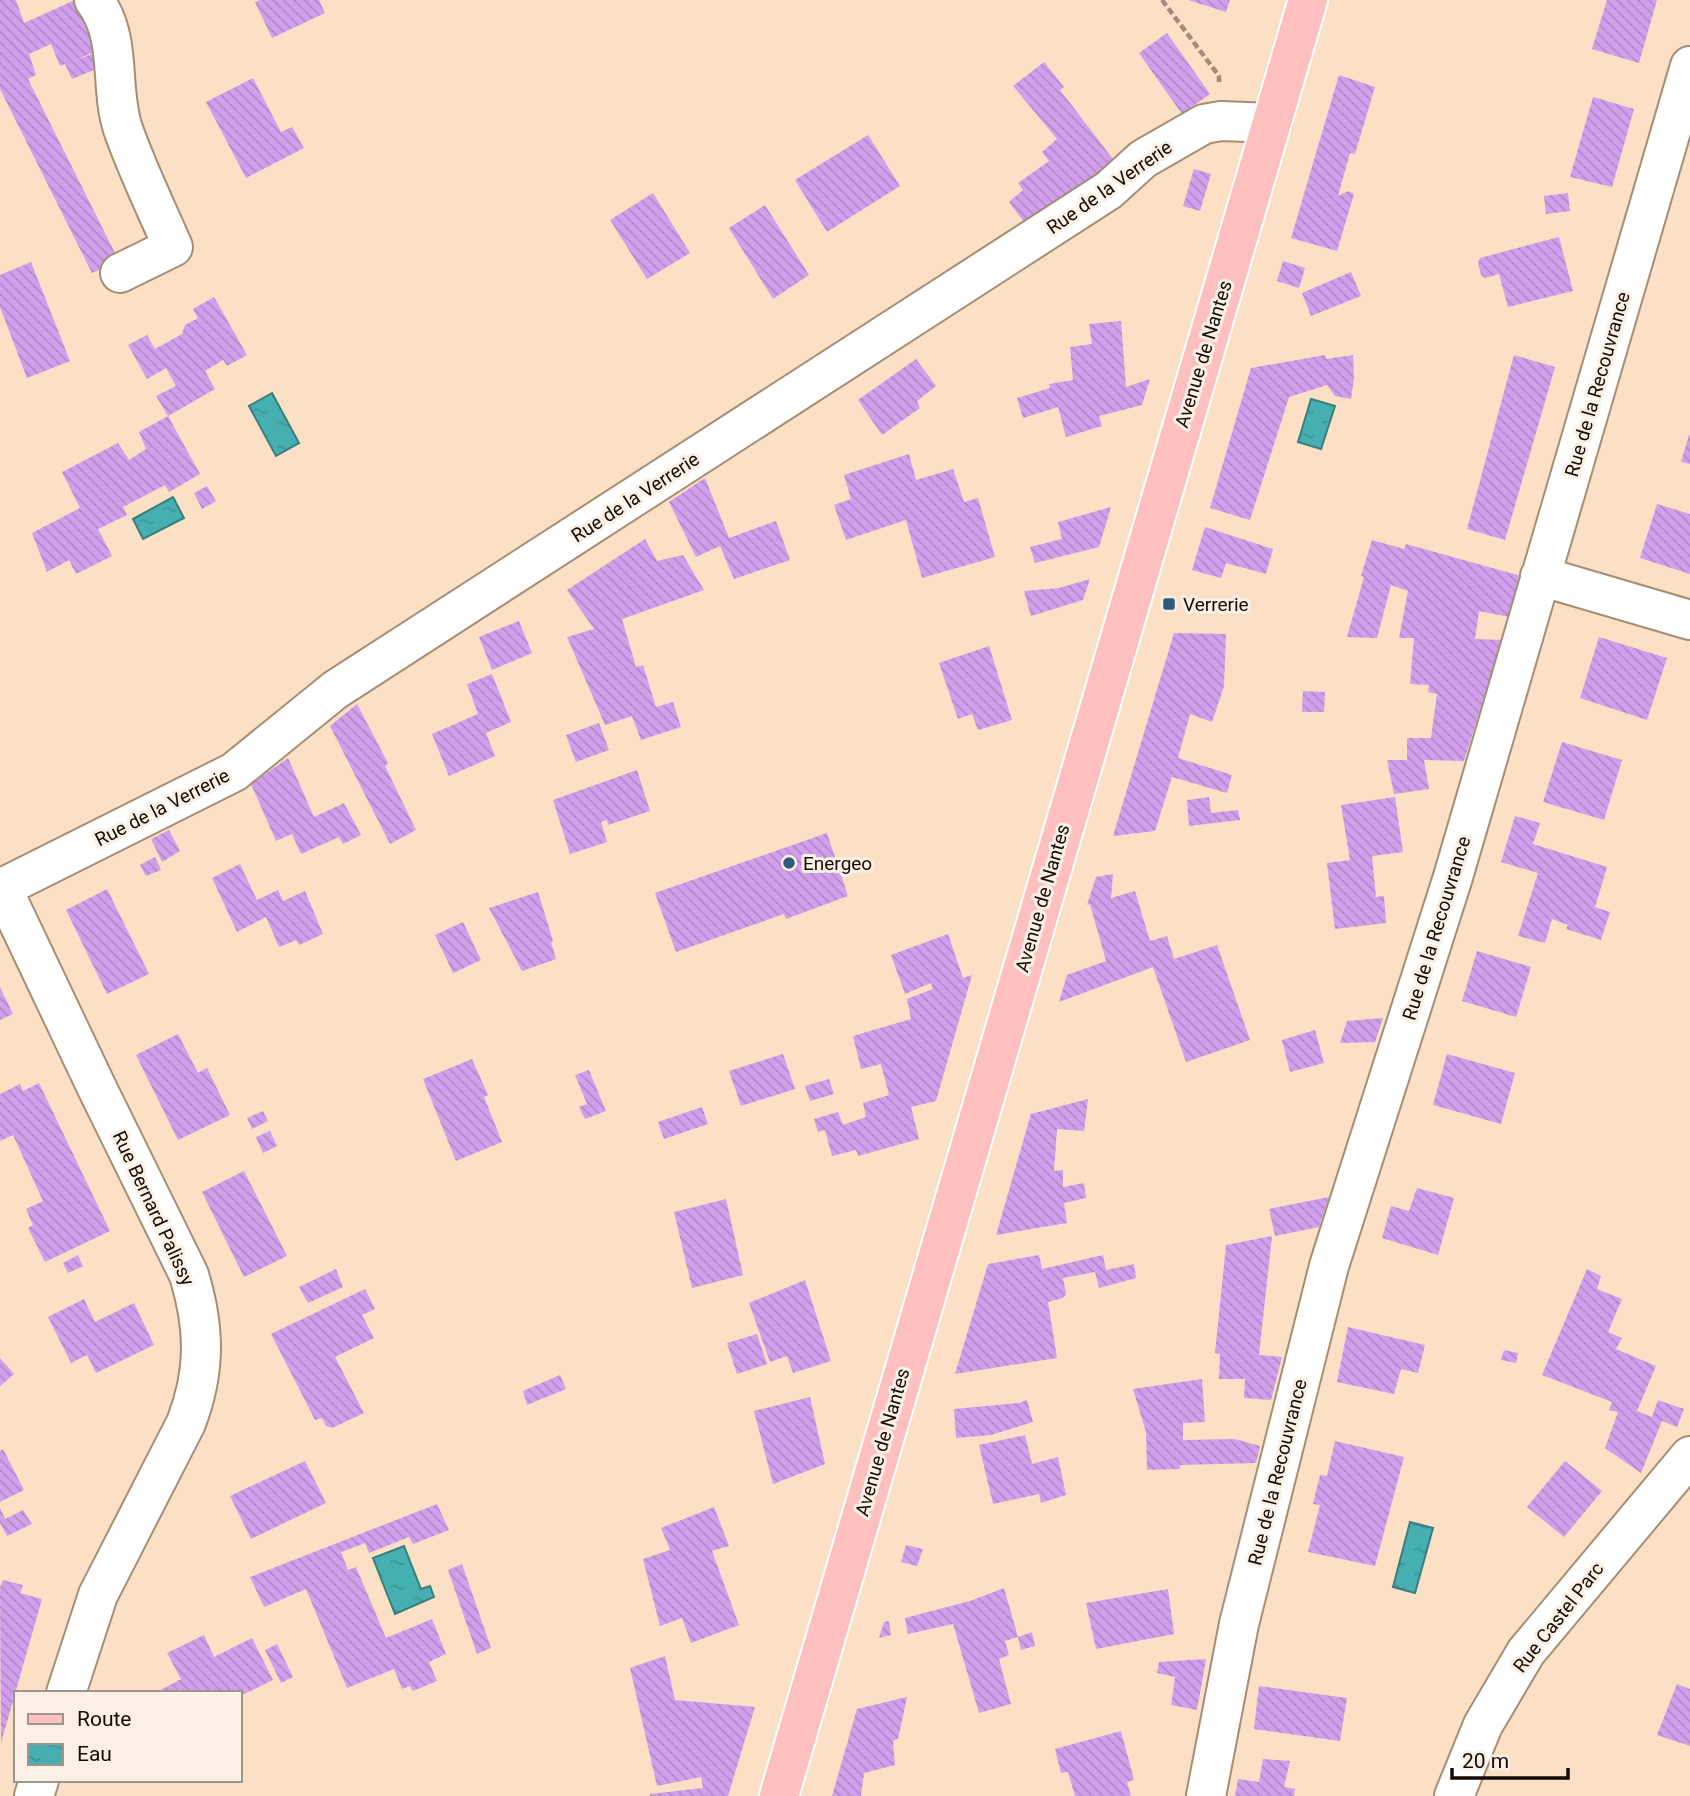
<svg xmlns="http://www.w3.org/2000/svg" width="1690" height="1796" viewBox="0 0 1690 1796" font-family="Roboto,sans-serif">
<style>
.water{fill:url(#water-ripples);stroke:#377e7d;stroke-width:2}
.building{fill:url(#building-back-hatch)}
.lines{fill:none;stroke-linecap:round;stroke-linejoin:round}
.minor-casing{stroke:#a68e75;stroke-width:42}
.major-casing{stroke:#fff;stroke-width:42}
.path{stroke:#a08c79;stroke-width:4.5;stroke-dasharray:7 3.5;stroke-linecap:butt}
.minor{stroke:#fff;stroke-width:38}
.major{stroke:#fdc0be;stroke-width:38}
.poi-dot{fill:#2d5c7b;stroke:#fbf0e5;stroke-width:2.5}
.labels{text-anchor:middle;stroke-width:6;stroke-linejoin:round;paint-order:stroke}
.street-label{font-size:19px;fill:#150c04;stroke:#fbf0e5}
.poi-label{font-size:19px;fill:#150c04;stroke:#fbf0e5;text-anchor:start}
</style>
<defs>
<pattern id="water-ripples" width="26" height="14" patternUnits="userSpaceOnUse" patternTransform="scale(1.75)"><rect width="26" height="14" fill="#46afb1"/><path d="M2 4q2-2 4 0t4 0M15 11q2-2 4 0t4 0" fill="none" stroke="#3c9597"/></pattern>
<pattern id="building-back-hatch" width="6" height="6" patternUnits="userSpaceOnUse" patternTransform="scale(1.75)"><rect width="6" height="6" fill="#d19fec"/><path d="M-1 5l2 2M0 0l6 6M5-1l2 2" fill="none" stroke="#b388c9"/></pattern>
</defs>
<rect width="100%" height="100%" fill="#fbe0c5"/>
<path class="water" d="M272,393L299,443L276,456L249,406Z
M1311,399L1335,406L1321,449L1298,442Z
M173,497L184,518L143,539L133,519Z
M1410,1522L1433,1528L1415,1593L1393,1587Z
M404,1546L421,1589L430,1586L434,1597L395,1614L373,1558Z"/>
<path class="building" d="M0,0H16L24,23L75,0L103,48L71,62L105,49L111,63L72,79L65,64L60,66L51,44L29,54L36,75L28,79L119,261L92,273L0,89Z
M260,0H319L325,13L272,38L255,2Z
M1188,0H1230L1226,12Z
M1607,0H1657L1639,63L1592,49Z
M1167,33L1210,94L1182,114L1139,53Z
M1044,62L1064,87L1060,90L1116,163L1027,226L1009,202L1023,190L1018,183L1049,161L1042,152L1057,139L1013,86Z
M1339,75L1375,87L1355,154L1350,153L1338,196L1348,191L1354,194L1337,251L1291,238Z
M253,78L281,132L292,127L304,148L246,178L206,102Z
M1593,97L1634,109L1612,187L1570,177Z
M868,135L900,186L827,232L795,180Z
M1194,169L1211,174L1200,211L1183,206Z
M653,193L690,253L647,279L610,220Z
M1568,193L1570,211L1546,214L1544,196Z
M765,205L809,275L773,299L729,228Z
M1559,237L1573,291L1508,307L1499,274L1485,278L1481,275L1478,263L1480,258Z
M1283,261L1305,268L1299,288L1277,281Z
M31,262L70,361L27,378L0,307V275Z
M1351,272L1361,296L1311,316L1302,293Z
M214,297L247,355L227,366L223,360L205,371L215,389L168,416L156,396L176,386L166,368L147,379L128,345L147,335L155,349L182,334L185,325L198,318L193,309Z
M1121,321L1126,387L1150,379L1142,405L1099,416L1102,426L1066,437L1058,407L1023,418L1017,398L1050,388L1049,384L1073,380L1070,347L1092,344L1089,324Z
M1325,355L1326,359L1353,355L1354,378L1351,399L1335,396L1327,385L1289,397L1250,520L1210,508L1251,368Z
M1514,355L1555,367L1505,540L1467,529Z
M916,359L936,386L917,401L920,408L882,435L858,400Z
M168,416L200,474L169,492L165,485L123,507L127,515L98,529L112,556L76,574L69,560L47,572L32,533L80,508L62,472L118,443L129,460L146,449L139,432Z
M1689,435H1690V464L1681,462Z
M909,454L916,480L953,469L964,502L978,498L995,557L922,578L906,520L846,540L834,505L851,499L844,475Z
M705,478L729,538L776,521L790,560L734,579L720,546L696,557L669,502Z
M207,486L216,501L202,509L194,493Z
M1657,504L1690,514V574L1640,558Z
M1111,507L1099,547L1035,563L1030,547L1062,539L1058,522Z
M1205,527L1273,549L1266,574L1226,563L1221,578L1192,570Z
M645,539L657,561L683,555L704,590L622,619L636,667L643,665L656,707L673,702L681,727L641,740L632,716L605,725L567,637L594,629L567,590Z
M1372,540L1404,549L1406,544L1521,576L1509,617L1479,611L1475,639L1502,640L1464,761L1424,760L1429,789L1394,794L1387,760H1407V738H1431L1437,694L1428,692L1429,685L1410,684L1414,638H1399L1408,591L1391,585L1377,638L1347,637L1364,577L1361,576Z
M1090,579L1083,600L1031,616L1024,591L1059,588Z
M519,621L532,653L492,670L479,637Z
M1174,633L1226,634L1224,686L1212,722L1190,714L1178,758L1232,775L1227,793L1172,777L1155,831L1113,836Z
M1599,637L1667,658L1647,720L1580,698Z
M989,646L1012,720L978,730L972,714L958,719L939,663Z
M492,674L511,722L486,733L495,756L449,776L432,734L478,714L467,684Z
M1303,691L1325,692L1324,712H1302Z
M357,704L388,763L385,766L416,830L390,844L330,726Z
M599,723L609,750L576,762L566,735Z
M1562,742L1622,760L1604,820L1543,802Z
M288,758L314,817L344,803L361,835L343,844L339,837L301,854L292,834L276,841L251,784Z
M637,770L650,811L608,825L607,820L601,822L607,842L570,854L553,800Z
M1209,797L1211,813L1238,810L1240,820L1189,826L1187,800Z
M1395,797L1403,852L1372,856L1376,897L1384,896L1386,923L1335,929L1327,863L1350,860L1341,805Z
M1515,816L1540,823L1533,844L1607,867L1595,907L1610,912L1601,940L1566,929L1568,925L1552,919L1545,943L1518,936L1538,873L1501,862Z
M169,830L180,851L162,862L151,839Z
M827,833L848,896L786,919L784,914L676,952L655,893Z
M155,857L161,870L146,876L140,865Z
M240,864L257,900L278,890L283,901L305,891L323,934L299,945L296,940L279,947L266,917L237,932L212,878Z
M1113,874L1111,898L1135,891L1150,941L1167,936L1174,959L1217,945L1250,1040L1186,1062L1153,967L1059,1002L1067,975L1106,961L1090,904L1087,905L1096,877Z
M107,889L149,974L107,994L66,910Z
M538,892L553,941L551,942L556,959L522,971L489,908Z
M463,922L481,960L453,973L435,935Z
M948,934L963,978L972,975L936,1101L911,1107L919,1139L858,1156L856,1150L832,1156L825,1130L818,1132L814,1119L838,1112L843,1125L866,1117L863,1103L889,1095L881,1064L861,1069L853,1036L911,1019L907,999L933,989L931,983L905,994L891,955Z
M1477,951L1531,967L1516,1017L1462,1001Z
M0,987L13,1014L0,1020Z
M1383,1018L1375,1042L1340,1043L1347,1021Z
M1315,1030L1324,1063L1290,1072L1282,1040Z
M178,1034L198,1073L207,1068L230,1115L178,1140L136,1055Z
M783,1054L795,1089L741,1106L729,1071Z
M1447,1054L1515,1073L1501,1124L1433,1105Z
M472,1059L488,1095L484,1097L502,1142L456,1161L423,1079Z
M589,1070L606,1111L585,1119L579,1107L587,1104L575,1075Z
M829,1079L834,1094L810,1101L805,1086Z
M39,1083L110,1231L45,1262L28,1228L33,1225L26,1209L43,1201L13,1135L0,1141V1094L20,1084L23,1091Z
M1088,1099L1084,1131L1057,1129L1054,1171L1063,1170V1187L1084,1183L1086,1198L1064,1203L1067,1223L996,1235L1031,1114Z
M702,1107L708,1124L664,1139L658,1122Z
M263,1111L268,1121L252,1129L247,1118Z
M270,1131L277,1146L263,1153L256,1137Z
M244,1171L287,1256L244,1277L202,1192Z
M1417,1188L1454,1198L1438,1255L1382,1238L1391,1206L1409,1211Z
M1329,1197L1319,1227L1275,1236L1269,1209Z
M726,1199L743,1275L692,1288L674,1212Z
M1272,1236L1259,1355L1282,1357L1271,1400L1244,1398L1245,1379H1219L1220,1354L1215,1353L1226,1245Z
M78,1255L83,1266L68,1273L63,1263Z
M1039,1255L1042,1269L1103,1255L1106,1270L1134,1264L1136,1278L1099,1288L1095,1272L1063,1278L1066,1294L1063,1298L1048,1302L1057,1358L955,1374L988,1264Z
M336,1269L343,1287L308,1303L299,1287Z
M1587,1269L1601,1276L1597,1289L1622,1299L1608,1332L1622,1338L1616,1349L1656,1366L1637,1411L1652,1417L1658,1400L1684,1409L1677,1427L1662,1421L1641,1473L1605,1448L1618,1412L1609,1410L1612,1402L1542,1375Z
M805,1280L831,1361L793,1373L787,1356L770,1362L749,1303Z
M365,1289L375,1309L362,1315L374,1338L335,1357L364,1413L332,1428L326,1426L322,1418L315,1420L271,1334Z
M84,1299L95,1322L134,1303L154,1345L96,1373L87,1355L71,1363L48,1317Z
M1348,1327L1425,1345L1418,1373L1401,1369L1394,1394L1337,1382Z
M757,1334L767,1364L737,1374L727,1343Z
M1504,1350L1518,1353L1516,1363L1501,1360Z
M0,1358L14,1374L0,1386Z
M560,1375L566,1389L527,1405L523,1391Z
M1202,1379L1205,1422L1183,1423V1440L1235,1439L1260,1446L1256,1463L1180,1465V1469L1147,1470L1146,1432L1133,1389Z
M810,1397L825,1464L773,1484L754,1411Z
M1027,1400L1033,1422L991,1435L956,1438L954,1409L1019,1403Z
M1025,1435L1032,1464L1058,1457L1066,1495L1041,1503L1039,1494L993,1504L979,1445Z
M1335,1441L1404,1457L1375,1566L1308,1552L1320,1505L1313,1504L1320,1475L1327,1476Z
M3,1449L24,1490L0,1502V1451Z
M305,1461L326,1503L251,1539L230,1496Z
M1565,1461L1602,1491L1564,1537L1527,1507Z
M437,1504L449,1530L413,1544L409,1537L369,1553L365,1543L341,1552L348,1570L356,1567L386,1638L432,1619L446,1654L429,1662L437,1681L413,1691L410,1686L402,1689L394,1669L347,1688L306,1589L264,1607L250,1577Z
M714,1507L729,1546L712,1551L739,1625L691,1643L682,1618L660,1626L643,1559L670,1550L661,1528Z
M0,1508L5,1519L23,1510L32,1524L7,1536L0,1523Z
M906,1545L923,1549L917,1566L901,1562Z
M462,1564L491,1648L477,1654L448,1570Z
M3,1580L23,1585L20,1593L42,1599L1,1743L0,1587Z
M1004,1588L1018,1637L1032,1632L1035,1646L1021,1650L1018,1637L1005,1641L1009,1655L999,1659L1011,1704L979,1713L953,1624L908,1634L905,1618L970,1601Z
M1168,1589L1174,1634L1096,1649L1086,1603Z
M889,1621L891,1635L879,1638L884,1622Z
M204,1635L214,1657L252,1638L273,1680L240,1696V1693H155L181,1679L167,1653Z
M277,1644L293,1677L281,1683L265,1650Z
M665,1656L675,1700L755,1707L728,1796H650V1794L703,1788L701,1777L657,1786L630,1668Z
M1206,1659L1197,1710L1171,1705L1175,1677L1157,1673L1159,1662Z
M1677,1684L1690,1689V1746L1657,1735Z
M1259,1686L1347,1698L1340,1741L1254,1729Z
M907,1697L898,1739L893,1741L895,1765L864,1773L861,1796H832L857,1709Z
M1121,1731L1134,1780L1127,1782L1131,1796H1075L1068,1772L1061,1773L1055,1749Z
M1263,1759L1290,1761L1284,1787L1295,1789L1294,1796H1235L1238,1779L1259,1782Z"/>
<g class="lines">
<g class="minor-casing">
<path id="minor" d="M94,0C123,38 109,87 123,129C137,169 156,208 173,247L120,273
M1540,576L1690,620
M2,888L97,1088L189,1275C205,1328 206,1371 186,1423L98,1595L66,1693
M0,889L234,772L335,690L1109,190L1143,159L1204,124L1221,121L1272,123
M34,1796L39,1780
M1206,1796L1239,1624L1329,1266L1453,877L1690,66
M1454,1796L1483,1725L1526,1652L1690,1456"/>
</g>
<g class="major-casing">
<path id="major" d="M779,1796L1308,0"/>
</g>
<path class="path" d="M1162,0L1219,76V82"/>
<use href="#minor" class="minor"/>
<use href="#major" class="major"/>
</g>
<g class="poi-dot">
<rect x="1162" y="597" width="14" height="14" rx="3.5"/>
<circle cx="789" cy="863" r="7"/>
</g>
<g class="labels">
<g class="street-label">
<text transform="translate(1109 187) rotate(-35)" y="7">Rue de la Verrerie</text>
<text transform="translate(1203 354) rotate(-73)" y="7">Avenue de Nantes</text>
<text transform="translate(1597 384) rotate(-74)" y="7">Rue de la Recouvrance</text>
<text transform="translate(635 497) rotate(-33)" y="7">Rue de la Verrerie</text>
<text transform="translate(162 807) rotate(-27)" y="7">Rue de la Verrerie</text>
<text transform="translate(1042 898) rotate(-74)" y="7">Avenue de Nantes</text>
<text transform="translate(1436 928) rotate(-73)" y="7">Rue de la Recouvrance</text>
<text transform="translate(154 1208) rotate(65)" y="7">Rue Bernard Palissy</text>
<text transform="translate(882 1442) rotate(-74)" y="7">Avenue de Nantes</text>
<text transform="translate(1277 1472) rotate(-76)" y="7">Rue de la Recouvrance</text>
<text transform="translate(1558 1617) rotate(-52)" y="7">Rue Castel Parc</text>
</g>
<g class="poi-label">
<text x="1183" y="611">Verrerie</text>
<text x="803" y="870">Energeo</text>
</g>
</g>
<rect x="14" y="1691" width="228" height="91" fill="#fbf0e5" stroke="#9f958b" stroke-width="2"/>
<rect x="28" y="1714" width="35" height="10" fill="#fdc0be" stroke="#9f958b" stroke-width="2"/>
<text x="77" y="1726" font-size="21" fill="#150c04">Route</text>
<rect x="28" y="1744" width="35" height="21" fill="url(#water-ripples)" stroke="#9f958b" stroke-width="2"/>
<text x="77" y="1761" font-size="21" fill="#150c04">Eau</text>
<path d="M1452 1768v10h116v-10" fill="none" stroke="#150c04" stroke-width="3.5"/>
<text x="1462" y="1768" font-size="21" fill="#150c04" stroke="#fbf0e5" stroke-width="5" paint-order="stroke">20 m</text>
</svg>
